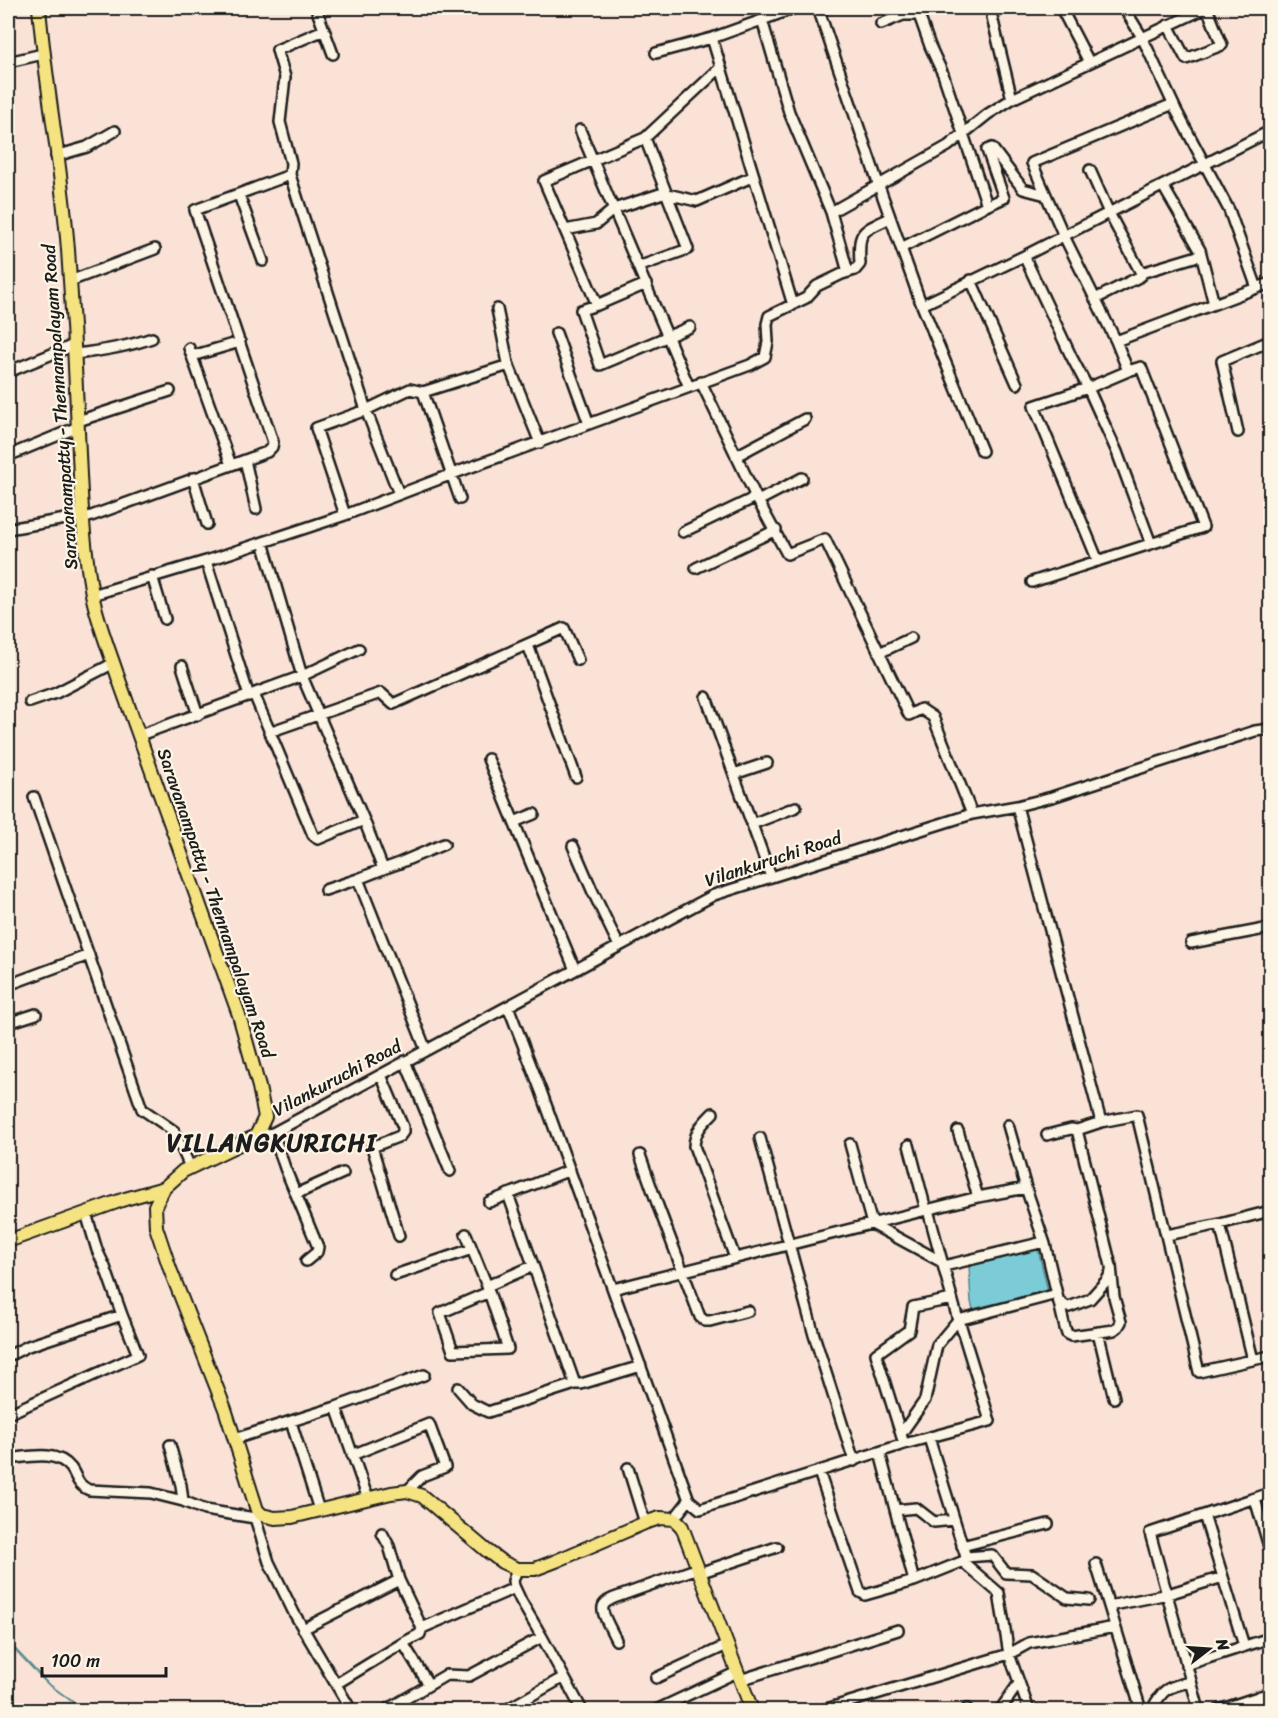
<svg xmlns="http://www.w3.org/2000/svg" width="1278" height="1718" viewBox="0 0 1278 1718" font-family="Sriracha,sans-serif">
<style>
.water{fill:#7cccd8;stroke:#56868d;stroke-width:1.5}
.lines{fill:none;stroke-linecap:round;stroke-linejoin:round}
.stream{stroke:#56868d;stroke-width:2}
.minor-casing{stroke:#1c1c1c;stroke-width:14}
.major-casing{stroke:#1c1c1c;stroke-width:16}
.minor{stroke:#fcf5e5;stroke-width:9}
.major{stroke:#f5e382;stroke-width:12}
.labels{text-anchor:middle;stroke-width:4.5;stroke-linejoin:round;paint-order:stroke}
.street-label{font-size:18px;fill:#1c1c1c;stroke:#fcf5e5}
.district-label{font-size:24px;font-weight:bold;letter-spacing:1.5px;fill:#1c1c1c;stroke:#fcf5e5}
</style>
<rect width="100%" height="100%" fill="#fae3d6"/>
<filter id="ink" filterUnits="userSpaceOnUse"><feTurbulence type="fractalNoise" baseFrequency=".0167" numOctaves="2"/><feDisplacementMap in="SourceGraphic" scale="12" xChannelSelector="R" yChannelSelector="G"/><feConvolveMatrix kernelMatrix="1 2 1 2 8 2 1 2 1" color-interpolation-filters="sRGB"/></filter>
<g filter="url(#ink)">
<path class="water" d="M1038,1249L1048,1291L973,1309L971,1302L969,1265Z"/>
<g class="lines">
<path class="stream" d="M8,1642L47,1683L84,1710"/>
<g class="minor-casing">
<path id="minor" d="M316,8L333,54
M818,8L879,186L919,298L982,451
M1061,8L1089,62
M1124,8L1142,37L1176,110L1229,210L1257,288
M992,17L1012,99
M762,20L789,112L831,212L848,272
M881,24L903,15H919L930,46L943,74L987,205L901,248
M1168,25L1186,59L1222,45L1207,8
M712,38L793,305
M656,53L712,38L795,8
M8,62L43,54
M580,130L689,387
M645,138L721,67
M56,156L87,147L115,131
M1090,170L1109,213L1141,273
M290,175L291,163L280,122L285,77L277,50L324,30
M1163,186L1200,250L1214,304
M667,194L697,201L754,176
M239,195L263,261
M986,206L1004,198L987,150L992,148L1023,189L1046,195
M831,212L948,146L988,114L1012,99L1206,8
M565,230L596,224L614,209L666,192
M1024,256L1071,356L1088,388L1034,406L1098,561
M638,267L688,249L645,138L544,181L597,305L581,310L600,365L690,327
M971,280L1017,384
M70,281L155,249
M1095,299L1141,276V273L1201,255
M597,305L646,284
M922,305L1024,256L1270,131
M497,309L508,363L540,443
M556,333L589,424
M1116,341L1270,283
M189,348L231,465
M75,354C102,351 127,347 152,338
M192,356L240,342
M1128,371L1088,388L1117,452L1151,544
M8,372L74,345
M701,382L756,497L787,554L825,539L909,715L921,709L933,717L972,814
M423,392L460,499
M78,421L170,391
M1238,432L1222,361L1270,341
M10,455L78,427
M736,456L805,419
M245,460L256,509
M193,478L207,524
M758,501L802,478
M345,515L316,428L366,410L410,389L423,392L509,365
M83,519L267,452L272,447L273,442L195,210L290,175L366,410L399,494
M8,529L83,516
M683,532L756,497
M263,542L302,676L359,649
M206,561L249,696
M696,568L776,530
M152,576L165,619
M1032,582L1203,527L1141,367L1128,371L1116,341L1064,236L1032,163L1173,104
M92,595L206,561L345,515L463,470L750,365L765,357L768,342L767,324L769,316L806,298L817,286L842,274L855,270L860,264C858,230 861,232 890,218
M528,645L576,777
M879,653L911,638
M182,666L198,715
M706,697L771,877
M30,702L56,693L114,663
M269,732L381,693L393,704L564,628L578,660
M140,735L302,676L364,820L318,839L313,835L254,694
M488,759L575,970
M734,774L767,763
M34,797L142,1109L174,1131L190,1167
M1017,806L1101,1122
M364,820L383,869L358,879L426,1050
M514,822L534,814
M752,824L796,807
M573,846L592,890L619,946
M383,869L397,864L444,844
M325,890L358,879
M1191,943L1270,928
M8,985L89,955
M508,1006L541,1091L689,1500L674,1519
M8,1023L36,1014
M405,1061L450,1171
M381,1075L403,1127V1132L400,1136L372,1147L399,1236
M713,1113C703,1123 695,1131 694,1146L735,1258
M1008,1125L1026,1188L1045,1244L1065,1328L1067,1334L1071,1336L1114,1330L1118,1327L1121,1322L1114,1297L1111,1266L1077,1130
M958,1131L978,1197
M273,1133L285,1168L318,1247L317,1252L306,1261
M1047,1135L1071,1129L1077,1130L1101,1122L1137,1115L1199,1372L1270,1356
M256,1136L273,1133L714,895L972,814L1017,806L1052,797L1255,731L1270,729
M760,1138L814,1335L854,1461
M850,1144L872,1224L942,1262
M909,1145L926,1210
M640,1155L658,1206L700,1317L705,1321H710L748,1311
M296,1194L343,1173
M508,1194L575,1384H581L641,1366
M489,1202L570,1170
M928,1210L958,1320L1057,1294
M1220,1224L1253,1360
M466,1234L487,1286
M1167,1235L1220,1224L1270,1211
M944,1266L1044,1242
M395,1275L472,1249
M613,1289L978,1197L1026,1188
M489,1292L440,1313L453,1351L508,1349L487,1286L533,1266
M1059,1301L1067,1307H1069L1090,1299L1107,1280L1111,1272
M1098,1332L1114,1398
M8,1356L28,1346L122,1315
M458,1388L472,1404L488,1412L575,1384
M336,1407L368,1499
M8,1414L138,1355L122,1315L105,1267L97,1250L86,1213
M291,1422L319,1510
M901,1434L925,1400L937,1345L958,1320
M234,1439L336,1407L424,1375
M904,1444L876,1354L909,1330L913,1307L952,1299
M170,1445L181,1485L183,1501
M880,1453L914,1581
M352,1455L429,1424L445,1467L422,1476L407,1491
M8,1459C29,1457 56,1449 71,1468C78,1478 76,1484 89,1490L151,1493L183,1501L205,1510L255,1518L262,1515
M628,1468L645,1523
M819,1472L860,1592L865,1595L914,1581L964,1561L966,1557L929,1438
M1255,1499L1270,1550
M689,1500L700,1509L904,1444L990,1421L959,1320
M895,1510L916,1508L934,1522L954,1520
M1204,1515L1244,1646
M255,1518L269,1562L294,1613L351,1710
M382,1533L389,1546L399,1580L422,1628L420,1634L403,1643L429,1685L446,1675L469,1676L542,1637
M962,1546L1048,1524
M966,1557L992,1555L1006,1573L1032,1574L1067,1598L1089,1600
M963,1562L999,1593L1009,1654L1029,1710
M1096,1564L1141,1710
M517,1569L513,1581L514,1586L521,1601L542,1637L582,1710
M699,1573L777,1547
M1109,1606L1168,1594L1223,1577
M422,1628L515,1588
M303,1629L399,1580
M616,1640C613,1633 601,1613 603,1607C604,1602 610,1600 614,1598L698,1568
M1186,1665L1270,1638
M656,1678L727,1645
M740,1680L898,1630
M336,1684L403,1643
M1260,1696L1263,1710
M967,1709L968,1710
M386,1710L429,1685
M506,1710L564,1677
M656,1710L737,1672
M823,1710L1009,1654L1029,1643L1115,1627
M1000,1710L1019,1683
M1152,1710C1162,1689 1167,1687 1190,1682
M1199,1710L1150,1533L1270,1493
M1219,1710L1270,1693"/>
</g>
<g class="major-casing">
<path id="major" d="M39,8C46,89 62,169 68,250C72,303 75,356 77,409C80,471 81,533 92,594C98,624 110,652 119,680L239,1015L259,1087L265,1117L256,1136L183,1171L164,1188L155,1206L156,1227L170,1269L225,1409L257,1510L262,1515L275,1518L292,1517L391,1493L407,1491L422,1496L486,1550L502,1562L517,1569H535L556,1561L647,1522L660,1518L674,1519L682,1527L752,1710
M8,1241L125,1199L164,1188"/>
</g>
<use href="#minor" class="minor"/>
<use href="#major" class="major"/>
</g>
</g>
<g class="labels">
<g class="street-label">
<text transform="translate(60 407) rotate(-94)" y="6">Saravanampatty - Thennampalayam Road</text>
<text transform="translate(773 859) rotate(-18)" y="6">Vilankuruchi Road</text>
<text transform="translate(216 903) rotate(71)" y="6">Saravanampatty - Thennampalayam Road</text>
<text transform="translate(337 1078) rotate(-28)" y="6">Vilankuruchi Road</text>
</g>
<g class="district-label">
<text x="272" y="1151">VILLANGKURICHI</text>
</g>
</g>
<rect width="1278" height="1718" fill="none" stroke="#fcf5e5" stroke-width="30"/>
<rect x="15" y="15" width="1248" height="1688" fill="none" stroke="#1c1c1c" stroke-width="2" filter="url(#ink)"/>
<g transform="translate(1209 1649) rotate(73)" stroke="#fcf5e5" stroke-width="4.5" paint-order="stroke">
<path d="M0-4.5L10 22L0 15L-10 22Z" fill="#1c1c1c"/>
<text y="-9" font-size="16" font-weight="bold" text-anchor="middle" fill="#1c1c1c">N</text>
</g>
<path d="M42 1667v9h124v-9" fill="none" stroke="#1c1c1c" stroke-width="3"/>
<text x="51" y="1667" font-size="18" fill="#1c1c1c" stroke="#fcf5e5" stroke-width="4.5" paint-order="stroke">100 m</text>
</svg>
